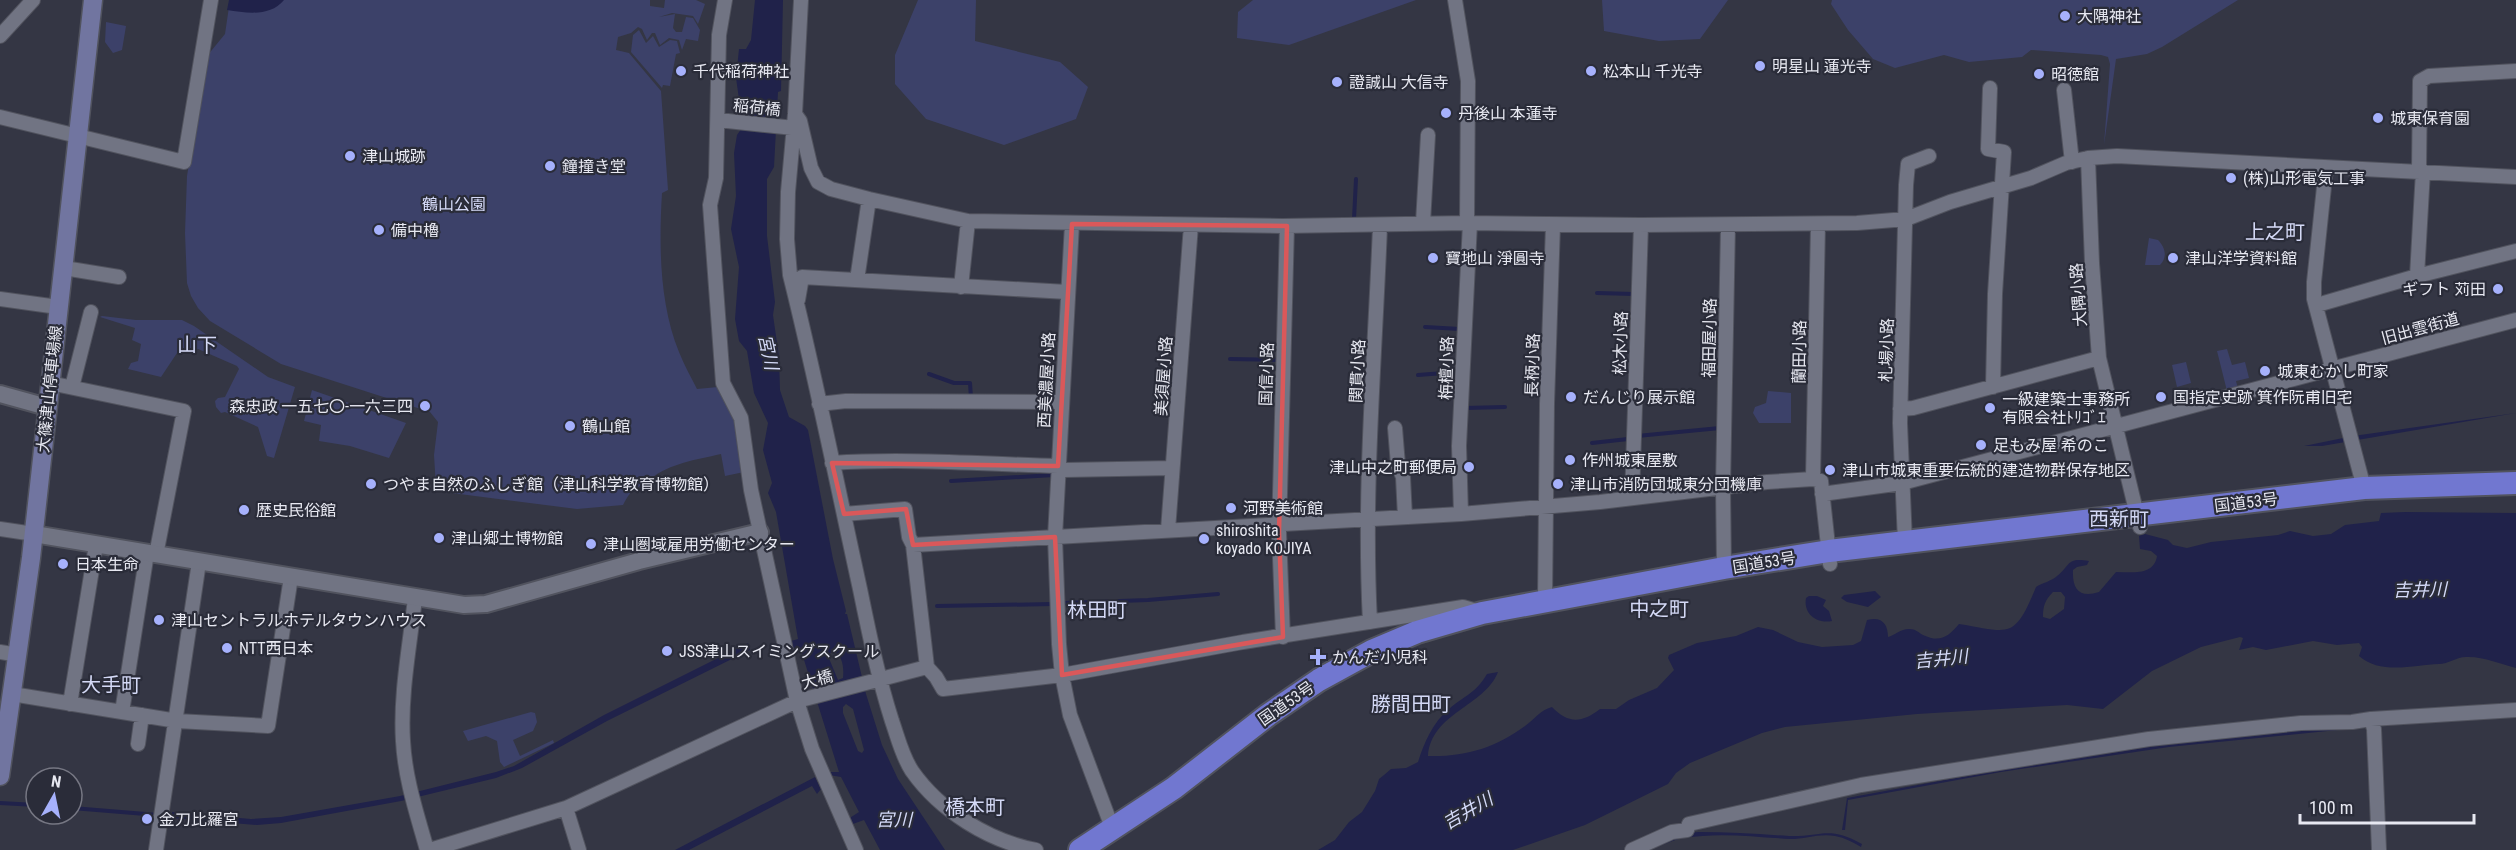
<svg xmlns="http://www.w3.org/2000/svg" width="2516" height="850" viewBox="0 0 2516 850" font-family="'Roboto Condensed','Noto Sans JP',sans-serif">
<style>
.green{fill:#3c4169}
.water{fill:#20224a;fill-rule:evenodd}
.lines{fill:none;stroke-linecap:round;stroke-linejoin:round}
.stream{stroke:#20224a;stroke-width:4}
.minor-casing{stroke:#51535e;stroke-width:16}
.tertiary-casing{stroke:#51535e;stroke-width:20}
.secondary-casing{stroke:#51535e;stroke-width:21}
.trunk-casing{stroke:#51535e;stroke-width:26}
.minor{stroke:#717483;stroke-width:14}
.tertiary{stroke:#717483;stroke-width:16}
.secondary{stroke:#7175a0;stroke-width:18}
.trunk{stroke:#7177d0;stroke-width:22}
.marked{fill:none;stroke:#da585a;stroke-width:4.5;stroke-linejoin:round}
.poi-dot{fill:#a6b1fc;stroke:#2a2c39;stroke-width:2}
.labels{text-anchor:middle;stroke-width:4.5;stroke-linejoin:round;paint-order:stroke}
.poi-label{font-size:16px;fill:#e7e8f1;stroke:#2a2c39;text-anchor:start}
.street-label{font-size:16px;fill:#e7e8f1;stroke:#2a2c39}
.park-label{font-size:16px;fill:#d5daf8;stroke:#2a2c39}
.water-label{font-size:18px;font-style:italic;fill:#d4daf8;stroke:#2a2c39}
.quarter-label{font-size:20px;fill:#d4d9f6;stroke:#2a2c39}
</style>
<rect width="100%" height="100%" fill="#343644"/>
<path class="green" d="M230,0H650V6L664,8L665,0H696L705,4L698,24L693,16L672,13L659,17L675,14L673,28L676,32H682L686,17L693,18L700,30L698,41L686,39L682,50L679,40L669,38L660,45L655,33H652L647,40L642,29L638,27L631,33L618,37L616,50L629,53L661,91L668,190L662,193C659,244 659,303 679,352C684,365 691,377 697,389L718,387L736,420L744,472L725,476L721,454C695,460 671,463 650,479C635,491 633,486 623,505L577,509L444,492L436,487L434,455L438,422L430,412L281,364L210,321L198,308L191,296L187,283L185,233L187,176L207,56L225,34Z
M918,0H976L975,41L1060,62L1088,87L1076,119L1004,145L926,119L895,84V55Z
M1253,0H1416L1289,45L1237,38L1238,12Z
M1602,0H1728L1700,39L1659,41L1604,31Z
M1832,0H2238L2162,47L2147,54L2116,59L2104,145L2110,64L2108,57L2101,55L2031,50L2022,57L1969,62L1944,55L1895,68L1873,59L1848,30L1831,4Z
M106,22L126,26L122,50L113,53L105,42Z
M639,30L646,43L653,36L659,47L670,40L677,41L680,53L676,54L670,86L663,85L662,88L631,52L633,35Z
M2149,238L2158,240C2165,247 2168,257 2160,265H2145Z
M102,316L136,320H182L194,326L268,377L295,387L274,458L267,456L258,427L225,412L221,413L216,407L215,401L218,398L225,397L239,369L237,366L198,349L191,354L177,353L161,377L128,369L131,363L138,361L141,344L132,340L135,328L100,317Z
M2227,349L2232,365L2245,362L2249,378L2236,381L2238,389L2227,391L2217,351Z
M2186,362L2191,383L2177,387L2172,365Z
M312,390L406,423L389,458L350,446L319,441L321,425L304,421Z
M1768,391L1791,393V423H1759L1753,413L1755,407L1766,403Z
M531,712L535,713L537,722L533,731L513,740L520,756L553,740L554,743L504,767L500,762L497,741L486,736L468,741L463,731Z"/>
<path class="water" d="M229,0H284C270,17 247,13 227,10Z
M755,0H783L781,91L778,92L774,167L767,179V236L775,302L773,315L779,357L780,390L789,417L805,426L808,430L833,559L846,611L845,614H847L866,694L882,745L898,779L945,850H880L864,820L850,825L848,819L859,812L841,777L829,775V772H839L800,647L792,648L791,641L798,639L776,512L768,493L772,483L763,450L768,423L754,393L747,351L739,341L735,319L739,267L731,229L736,196L734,153L737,135L744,125L745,111L739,99L736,78L739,49H746L751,40ZM832,651C843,654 844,668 843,678L838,680L828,656ZM846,704L853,709L864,750L862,753L858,751L843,713V707Z
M2516,413L2322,446H2304L2353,436Z
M2405,512L2516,513V668C2501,664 2482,656 2466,657C2457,657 2448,664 2439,664C2414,665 2380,675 2359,656L2362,647L2359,643L2337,645L2313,641L2266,650L2253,647L2239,650L2243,638L2240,637L2201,647L2152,671L2103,709L2067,705L1917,714L1785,727L1762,733L1690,763L1676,773L1668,784L1585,825L1513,850H1318L1335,840L1349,822L1362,812L1375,791L1379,779L1384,775L1391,769L1406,768L1418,762C1424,743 1433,722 1449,709C1465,695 1475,694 1487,674L1498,672C1485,706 1431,713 1428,756C1465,757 1495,748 1525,726C1535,719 1540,710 1552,707C1568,724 1582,723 1600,709H1616L1629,700L1657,688L1674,670L1668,658L1669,655L1697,643L1736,636L1758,627L1773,630L1798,642L1822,647L1853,645L1861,641L1867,620C1882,616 1888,624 1888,637C1895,635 1902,628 1910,629C1915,629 1918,632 1923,635C1940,643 1948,637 1959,624C2010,632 2014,641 2036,587C2042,583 2052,581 2057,576C2071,565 2066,557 2089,561L2087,565L2077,567L2073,570C2072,590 2080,598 2099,592L2116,572C2132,572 2154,576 2157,556L2151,551L2140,549L2139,536L2145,534L2168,540L2173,545L2187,548L2211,542L2278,535L2290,531L2313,536L2331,534L2345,525L2379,521L2381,513ZM2053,592H2061L2065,597L2064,609L2050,619L2043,617C2043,606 2045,600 2053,592Z
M1875,591L1881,597L1868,607L1847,602L1841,598L1844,595Z
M1809,596H1817L1826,600L1823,606L1829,611L1832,621C1817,624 1803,614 1806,598Z
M748,643L750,650L607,721L522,768L496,778L401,801L281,823L257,825L172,818V812L251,819L281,817L400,796L496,772L514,766L604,715Z
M2367,727L2169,747L2001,772L1848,800L1845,830H1842L1847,798C2016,767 2195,732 2367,727Z
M815,777L821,789L817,794L812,786L689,850H675Z
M1699,832C1729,832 1759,834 1789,836C1821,837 1829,825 1862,844L1861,847C1853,842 1845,838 1835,836C1820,833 1805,839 1790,839C1755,837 1720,832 1684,838C1669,840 1657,850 1641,850L1686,833Z"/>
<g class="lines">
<path class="stream" d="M1354,219L1356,179
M1597,293L1634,294
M1425,327L1460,329
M1230,359L1279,360
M929,374L954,383H970L971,398
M1418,375L1457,372
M1465,408L1505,407
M1637,436L1720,428
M1592,443L1628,439
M951,481L1054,475
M1063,603L1148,600L1218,594
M937,606L1053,604
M0,803L36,805
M72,808L158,815"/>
<g class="minor-casing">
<path id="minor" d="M725,0L719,35L716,178L710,205L723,383L741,418L751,490L797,701L812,749L856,850
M801,0L795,114L788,192L787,239L790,275C816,379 837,484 860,589C869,633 878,677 892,721C898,738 902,756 912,771C940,811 989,841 1036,850
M1455,0L1468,81L1467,223
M0,36L33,0
M1990,88L1988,149L2004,152L1995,294L1993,387
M2064,90L2072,162
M795,114L800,121L811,168L818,182L831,189L869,199L968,221L1282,226L1467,223L1641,225L1857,223L1906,219L1950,202L2031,178L2066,163L2088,158L2117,156L2516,177
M0,117L184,162L211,0
M718,120L794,128
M2088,158L2092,263L2099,358L2140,527
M2326,168L2314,282V299L2364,488
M2419,171L2420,81L2429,76L2516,71
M1423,223L1428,135
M1072,224L1055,537L1059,644L1062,675L1070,715L1113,830
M64,268L119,277
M2417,276L2516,251
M857,280L869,199
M961,287L968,221
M0,299L58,307
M798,300L802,277L1067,292
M2317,305L2417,276L2423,171
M50,383L184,411L156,555
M72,387L91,312
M819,404L846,401L1061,402
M1900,409L1913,408L2099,358
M1395,428L1398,465L1403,477L1405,517
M832,463C907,458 982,464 1058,466L1064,470L1172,468
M1813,479L1818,224
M1822,494L1902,483L2516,320
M1632,498L1641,225
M844,514L905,509L909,537L913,545L927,667L936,677L943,689L1062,675L1243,642L1463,607L1480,612
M1461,514L1459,446L1470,223
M0,529L34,534
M1168,530L1191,225
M1905,542L1900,423L1906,185L1908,164L1929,156
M913,545L1461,514L1600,502L1767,482L1813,479L1821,481L1830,564
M1724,568L1723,487L1728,225
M415,598C410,645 400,694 403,741C405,779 417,814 427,850
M1545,602L1547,404L1553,225
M1370,622C1363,489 1375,358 1380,226
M1283,637L1279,532L1287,226
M0,652L18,655
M12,694L177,721L268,726L291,577
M70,704L96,545
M122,712L147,553
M2371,719L2374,729L2379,850
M138,744L142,715
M566,808L579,850
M156,850L199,562
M430,850L566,808L797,701L927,667
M1632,850L1672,832L1687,830L1689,824L1861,785L2149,739L2301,723L2352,722L2371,719L2516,710"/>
</g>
<g class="tertiary-casing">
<path id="tertiary" d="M0,394L47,407
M34,534L464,605L486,604L639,561L760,532"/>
</g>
<g class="secondary-casing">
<path id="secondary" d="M0,776L31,558L93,0"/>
</g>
<g class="trunk-casing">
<path id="trunk" d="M1080,850L1174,788L1268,715L1319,680L1372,651L1417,632L1482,613L1724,568L1829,551L2364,488L2516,483"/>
</g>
<use href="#minor" class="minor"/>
<use href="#tertiary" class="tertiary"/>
<use href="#secondary" class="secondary"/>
<use href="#trunk" class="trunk"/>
</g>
<path class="marked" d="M1072,224L1287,226L1279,532L1283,637L1062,675L1055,537L913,545L906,509L844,514L832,463L1058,466Z"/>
<g class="poi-dot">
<circle cx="2065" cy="16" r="6"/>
<circle cx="1760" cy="66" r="6"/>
<circle cx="681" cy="71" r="6"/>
<circle cx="1591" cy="71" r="6"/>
<circle cx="2039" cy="74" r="6"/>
<circle cx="1337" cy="82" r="6"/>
<circle cx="1446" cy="113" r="6"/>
<circle cx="2378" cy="118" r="6"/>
<circle cx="350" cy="156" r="6"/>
<circle cx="550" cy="166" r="6"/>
<circle cx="2231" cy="178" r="6"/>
<circle cx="379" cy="230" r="6"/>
<circle cx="1433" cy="258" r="6"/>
<circle cx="2173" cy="258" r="6"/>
<circle cx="2498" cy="289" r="6"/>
<circle cx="2265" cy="371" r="6"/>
<circle cx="1571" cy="397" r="6"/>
<circle cx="2161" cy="397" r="6"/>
<circle cx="425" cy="406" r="6"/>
<circle cx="1990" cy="408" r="6"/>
<circle cx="570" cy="426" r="6"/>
<circle cx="1981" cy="445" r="6"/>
<circle cx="1570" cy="460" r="6"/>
<circle cx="1469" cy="467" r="6"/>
<circle cx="1830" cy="470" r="6"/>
<circle cx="371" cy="484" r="6"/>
<circle cx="1558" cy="484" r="6"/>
<circle cx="1231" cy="508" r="6"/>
<circle cx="244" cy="510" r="6"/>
<circle cx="439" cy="538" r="6"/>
<circle cx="1204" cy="539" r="6"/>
<circle cx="591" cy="544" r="6"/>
<circle cx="63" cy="564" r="6"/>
<circle cx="159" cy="620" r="6"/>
<circle cx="227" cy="648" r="6"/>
<circle cx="667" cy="651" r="6"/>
<path d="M1315 648h6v6h6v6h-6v6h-6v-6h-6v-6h6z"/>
<circle cx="147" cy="819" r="6"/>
</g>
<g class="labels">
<g class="poi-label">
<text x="2077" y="22">大隅神社</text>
<text x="1772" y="72">明星山 蓮光寺</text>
<text x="693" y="77">千代稲荷神社</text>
<text x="1603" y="77">松本山 千光寺</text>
<text x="2051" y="80">昭徳館</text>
<text x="1349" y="88">證誠山 大信寺</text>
<text x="1458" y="119">丹後山 本蓮寺</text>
<text x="2390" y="124">城東保育園</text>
<text x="362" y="162">津山城跡</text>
<text x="562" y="172">鐘撞き堂</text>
<text x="2243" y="184">(株)山形電気工事</text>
<text x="391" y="236">備中櫓</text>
<text x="1445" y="264">寶地山 淨圓寺</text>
<text x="2185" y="264">津山洋学資料館</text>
<text x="2486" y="295" text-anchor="end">ギフト 苅田</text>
<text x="2277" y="377">城東むかし町家</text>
<text x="1583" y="403">だんじり展示館</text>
<text x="2173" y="403">国指定史跡 箕作阮甫旧宅</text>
<text x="2002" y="405">一級建築士事務所<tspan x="2002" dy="18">有限会社ﾄﾘｺﾞｴ</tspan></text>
<text x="413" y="412" text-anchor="end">森忠政 一五七〇-一六三四</text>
<text x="582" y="432">鶴山館</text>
<text x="1993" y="451">足もみ屋 希のこ</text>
<text x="1582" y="466">作州城東屋敷</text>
<text x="1457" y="473" text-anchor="end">津山中之町郵便局</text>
<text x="1842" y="476">津山市城東重要伝統的建造物群保存地区</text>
<text x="383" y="490">つやま自然のふしぎ館（津山科学教育博物館）</text>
<text x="1570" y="490">津山市消防団城東分団機庫</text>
<text x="1243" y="514">河野美術館</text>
<text x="256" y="516">歴史民俗館</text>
<text x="1216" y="536">shiroshita<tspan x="1216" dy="18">koyado KOJIYA</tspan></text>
<text x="451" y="544">津山郷土博物館</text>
<text x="603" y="550">津山圏域雇用労働センター</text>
<text x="75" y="570">日本生命</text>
<text x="171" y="626">津山セントラルホテルタウンハウス</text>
<text x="239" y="654">NTT西日本</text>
<text x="679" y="657">JSS津山スイミングスクール</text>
<text x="1332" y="663">かんだ小児科</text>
<text x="159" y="825">金刀比羅宮</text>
</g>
<g class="street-label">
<text transform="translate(757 107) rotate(6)" y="6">稲荷橋</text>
<text transform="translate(2078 295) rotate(-94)" y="6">大隅小路</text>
<text transform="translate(2420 328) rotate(-15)" y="6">旧出雲街道</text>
<text transform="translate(1709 338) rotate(-89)" y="6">福田屋小路</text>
<text transform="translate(1620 343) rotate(-88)" y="6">松木小路</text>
<text transform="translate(1886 350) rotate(-88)" y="6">札場小路</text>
<text transform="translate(1799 352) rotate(-89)" y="6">蘭田小路</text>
<text transform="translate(1532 365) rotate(-88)" y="6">長柄小路</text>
<text transform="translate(1446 368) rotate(-88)" y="6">栴檀小路</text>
<text transform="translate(1357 371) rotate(-87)" y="6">関貫小路</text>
<text transform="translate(1266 374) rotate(-88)" y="6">国信小路</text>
<text transform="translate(1163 376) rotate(-86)" y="6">美須屋小路</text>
<text transform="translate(1046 380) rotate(-87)" y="6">西美濃屋小路</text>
<text transform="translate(49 389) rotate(-84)" y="6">大篠津山停車場線</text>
<text transform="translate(2246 502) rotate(-7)" y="6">国道53号</text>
<text transform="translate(1764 562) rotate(-9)" y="6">国道53号</text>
<text transform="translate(817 679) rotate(-15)" y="6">大橋</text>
<text transform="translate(1286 703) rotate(-35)" y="6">国道53号</text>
</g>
<g class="park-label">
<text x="454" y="210">鶴山公園</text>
</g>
<g class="water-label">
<text transform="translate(768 352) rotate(78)" y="6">宮川</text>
<text transform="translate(2420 590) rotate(-1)" y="6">吉井川</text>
<text transform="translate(1941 659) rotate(-6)" y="6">吉井川</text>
<text transform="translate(1468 811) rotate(-30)" y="6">吉井川</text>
<text x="894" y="826">宮川</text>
</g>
<g class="quarter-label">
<text x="2275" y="239">上之町</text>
<text x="197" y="352">山下</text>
<text x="2119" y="526">西新町</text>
<text x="1659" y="616">中之町</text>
<text x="1097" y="617">林田町</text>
<text x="111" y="692">大手町</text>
<text x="1411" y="711">勝間田町</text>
<text x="975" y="814">橋本町</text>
</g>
</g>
<g transform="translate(54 796) rotate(9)"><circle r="28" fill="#2a2c39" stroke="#767783" stroke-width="1.5"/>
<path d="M0-4.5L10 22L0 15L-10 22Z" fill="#a6b1fc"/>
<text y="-9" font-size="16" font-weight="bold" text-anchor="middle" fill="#e7e8f1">N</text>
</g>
<path d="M2300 814v9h174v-9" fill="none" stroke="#e7e8f1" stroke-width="3"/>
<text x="2309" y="814" font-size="18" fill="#e7e8f1" stroke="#2a2c39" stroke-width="4.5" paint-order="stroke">100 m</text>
</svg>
